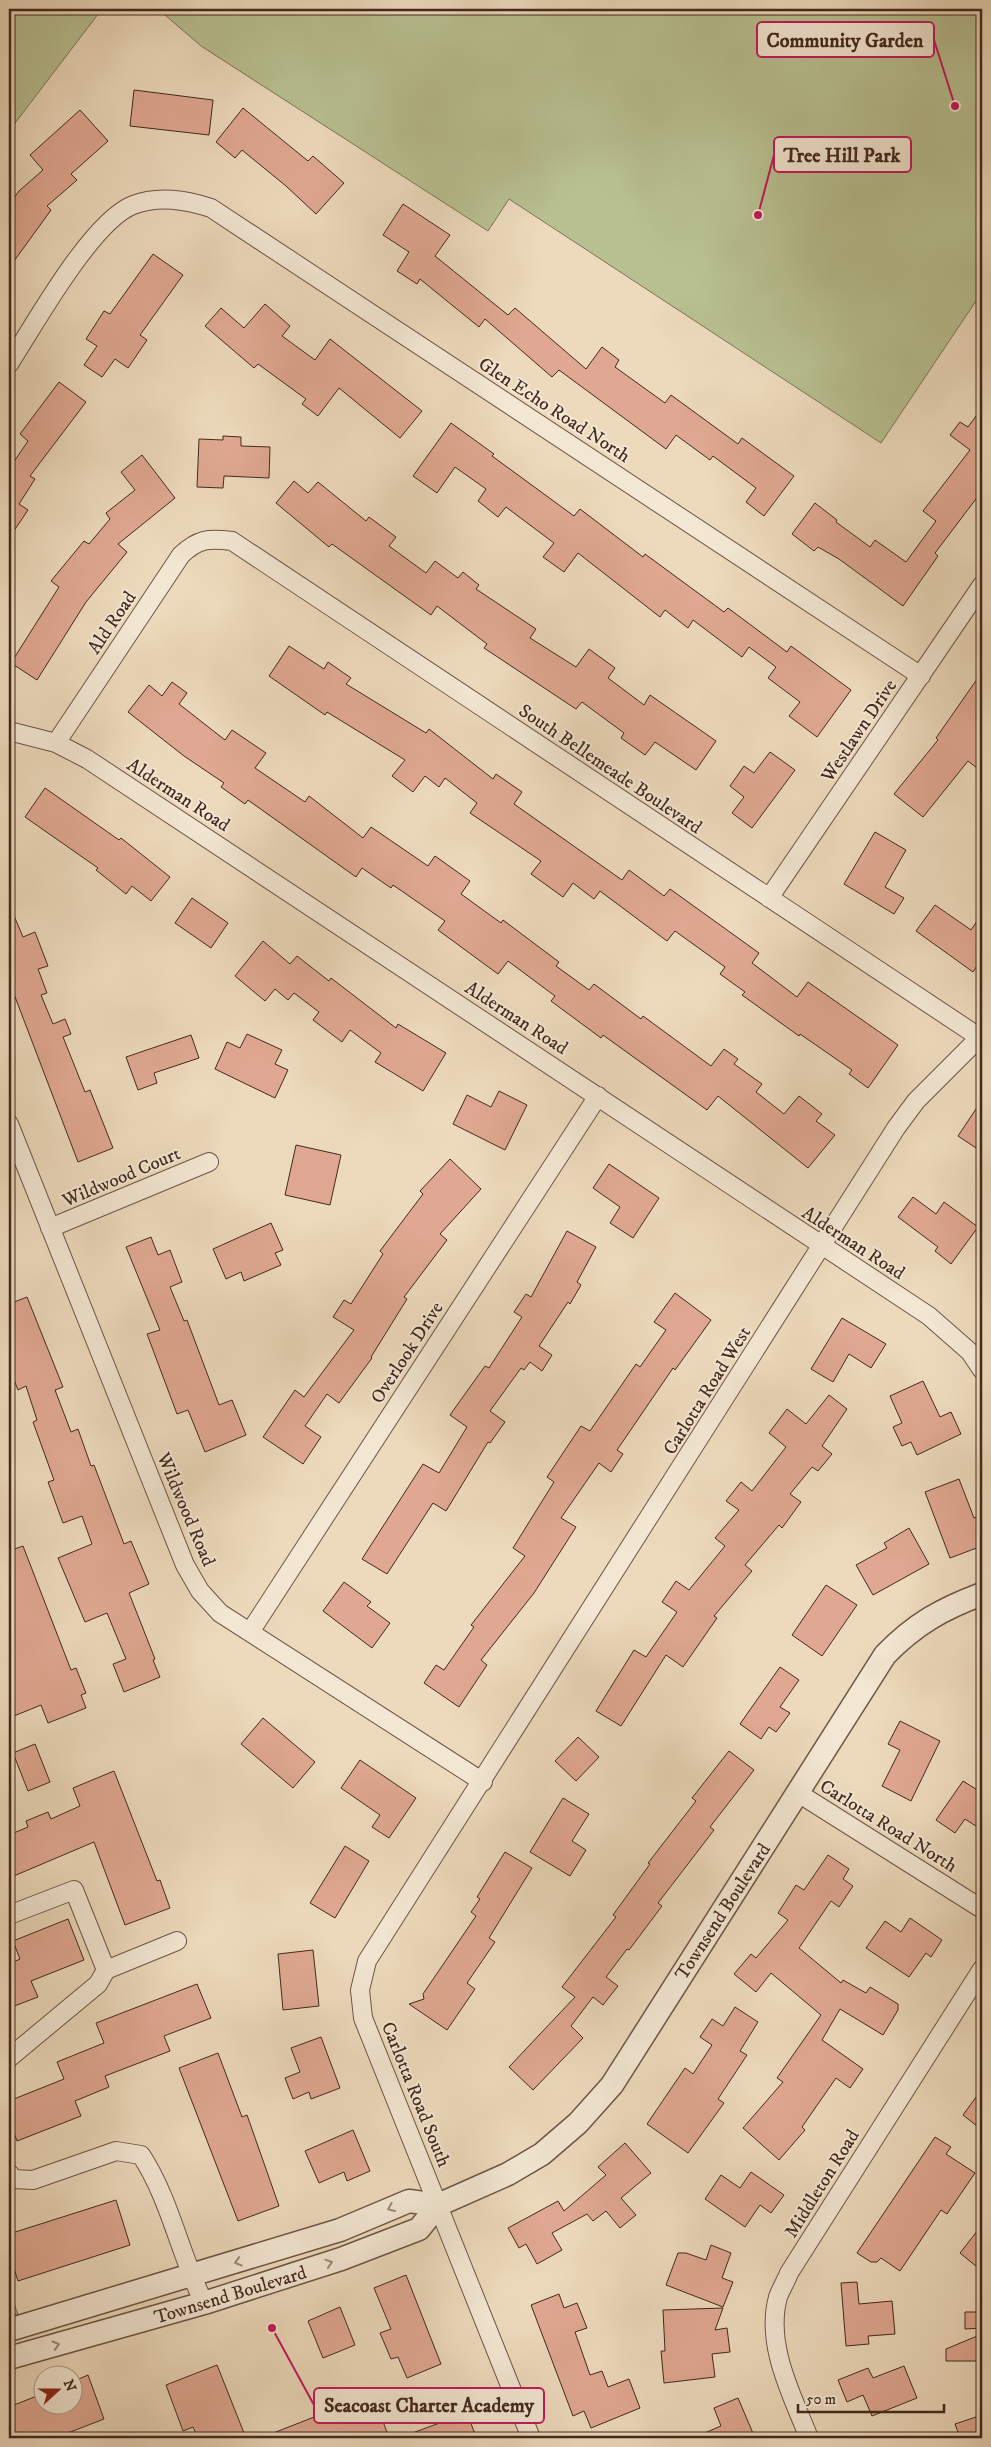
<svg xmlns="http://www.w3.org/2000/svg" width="991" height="2447" viewBox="0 0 991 2447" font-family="'IM FELL DW Pica',serif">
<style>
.green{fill:#b8c091;stroke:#7d7458}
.building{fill:#e0a892;stroke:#42291e}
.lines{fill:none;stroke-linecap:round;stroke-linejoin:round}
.minor-casing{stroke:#6d5546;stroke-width:20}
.tertiary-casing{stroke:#6d5546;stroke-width:25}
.minor{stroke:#f3e7d3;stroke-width:18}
.tertiary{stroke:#f3e7d3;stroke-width:22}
.oneway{stroke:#9a8878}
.labels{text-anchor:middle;stroke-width:4;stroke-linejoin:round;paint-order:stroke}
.street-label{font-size:19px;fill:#42291e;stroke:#f3e7d3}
.leader{fill:none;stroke:#c2185b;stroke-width:2}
.callout-dot{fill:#c2185b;stroke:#f3e7d3;stroke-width:2}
.callout{fill:#f3e7d3;stroke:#c2185b;stroke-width:2}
.callout-label{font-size:20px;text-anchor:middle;font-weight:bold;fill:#42291e}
</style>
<rect width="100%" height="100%" fill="#eddabc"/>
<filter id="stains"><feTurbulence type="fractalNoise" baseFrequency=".004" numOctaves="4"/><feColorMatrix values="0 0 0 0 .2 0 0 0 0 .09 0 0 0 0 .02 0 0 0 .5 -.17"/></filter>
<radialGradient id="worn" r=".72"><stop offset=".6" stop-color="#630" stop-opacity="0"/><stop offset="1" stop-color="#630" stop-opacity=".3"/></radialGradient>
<path class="green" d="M9,9H102L9,131Z
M158,9H982V292L881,443L509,199L488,231L201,46Z
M9,2291L18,2314L9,2316Z"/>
<path class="building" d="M134,90L213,100L209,135L130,126Z
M243,108L308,161L313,156L344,183L316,214L286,186L242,150L235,158L216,142Z
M80,110L108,141L71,174L77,180L47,206L51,210L9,268V205L19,191L43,170L30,155Z
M403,204L450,235L435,256L508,315L515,308L586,369L602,347L619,360L615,367L665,403L671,395L738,444L742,438L794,476L764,516L746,502L756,488L713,456L710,460L676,435L666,449L559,370L552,377L485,319L479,327L420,279L417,284L397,271L409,252L383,235Z
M153,254L183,275L140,335L147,340L128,368L115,359L102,377L84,365L97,346L86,339L104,311L110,314Z
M265,304L290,326L282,336L315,360L330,339L422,411L400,438L339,388L318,416L302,404L306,399L258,364L254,368L205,326L221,308L244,328Z
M59,382L86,402L30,476L35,479L19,504L28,510L9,538V469L28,441L20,434Z
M982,408V491L935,553L938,556L903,606L839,559L818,547L814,551L792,534L815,503L837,520L836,522L870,547L875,540L906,562L936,521L923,511L970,450L950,435L960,422L968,427Z
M451,423L494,454L492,456L574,516L580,509L643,557L645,554L724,612L728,608L787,652L791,646L851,690L817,737L789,716L800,702L768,678L776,667L749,647L742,657L693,620L688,628L665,610L660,617L578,553L564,572L543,557L554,543L506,507L498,517L478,501L486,489L455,467L437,493L413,476Z
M223,436L241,437V446L270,447L269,478L224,476L223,488L197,487L199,439L223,440Z
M142,455L175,498L118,544L127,552L86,602L37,680L11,663L59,587L51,581L84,541L89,544L110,519L106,513L135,490L121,472Z
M294,481L308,493L318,482L366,521L369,517L396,537L389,546L426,573L435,561L458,578L463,572L479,585L476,589L536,629L530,638L576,667L589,649L615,668L608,678L644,705L650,695L716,741L696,770L655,742L645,755L621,738L624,733L582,702L576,709L484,648L487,644L437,606L431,615L332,544L329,547L276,503Z
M289,646L324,669L328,662L351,678L346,684L426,733L429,729L493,779L496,774L522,792L514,804L622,880L629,870L664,896L670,889L759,953L752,963L797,997L808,982L898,1045L868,1088L849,1074L852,1070L800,1034L799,1036L742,995L745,992L720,974L725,967L675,931L667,941L600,891L594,899L573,883L563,897L531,874L541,861L470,813L477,803L445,778L439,787L425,776L413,792L392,776L405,760L327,712L325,715L269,676Z
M982,672V772L968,761L923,817L894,794L938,740L936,738Z
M172,682L187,693L179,704L225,740L232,730L266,753L255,768L305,802L309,796L363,838L371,827L428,866L435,856L470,881L461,894L501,923L503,920L559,962L556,966L589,990L594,984L641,1019L643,1016L711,1066L724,1049L738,1059L734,1064L762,1084L756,1092L784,1114L799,1096L822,1114L816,1121L835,1135L808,1168L718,1096L707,1110L603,1035L601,1038L551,1001L555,996L508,961L498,974L438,930L445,921L393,885L391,888L362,868L356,877L248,800L245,804L221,787L224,783L184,756L128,712L149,685L162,696Z
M770,752L795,770L752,828L732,813L744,797L730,786L744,766L754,773Z
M45,788L119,840L121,838L170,877L151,901L132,886L126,894L96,870L98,868L25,817Z
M875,832L906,850L885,887L904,898L894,914L844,884Z
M192,898L228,923L211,948L175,923Z
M9,904L23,937L35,932L48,966L38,969L47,993L41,995L53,1024L65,1019L71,1034L63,1037L85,1092L90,1090L113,1148L78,1162L9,981Z
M935,905L971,930L982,914V958L973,972L916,931Z
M263,941L290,964L297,956L329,981L331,978L396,1028L398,1024L446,1053L423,1091L375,1062L381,1053L350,1030L342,1042L313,1020L319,1012L294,993L288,1000L275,989L265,1001L235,976Z
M247,1034L282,1050L275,1064L288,1070L275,1098L215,1069L227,1042L240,1048Z
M191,1035L199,1058L154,1073L157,1083L138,1090L126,1057Z
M499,1091L527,1105L505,1150L453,1124L467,1095L491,1107Z
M982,1100V1152L958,1136Z
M296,1145L341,1155L330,1205L285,1195Z
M450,1159L481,1189L440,1234L447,1240L404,1297L407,1299L371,1357L372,1358L339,1403L327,1394L305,1426L321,1437L303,1464L263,1437L295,1390L304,1397L354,1330L333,1317L344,1300L351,1304L383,1254L380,1251L423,1194L420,1191Z
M609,1164L659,1198L633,1238L610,1223L620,1207L593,1188Z
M913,1197L936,1214L944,1202L978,1227L951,1264L935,1251L938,1247L898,1217Z
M271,1223L283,1250L275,1253L281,1265L244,1281L241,1272L226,1279L213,1249Z
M567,1231L596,1247L577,1282L581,1285L570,1304L568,1302L539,1346L552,1355L542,1371L530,1362L524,1370L521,1368L490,1411L505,1422L490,1443L488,1442L446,1511L433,1503L387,1574L362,1559L423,1464L439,1473L467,1427L450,1415L485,1366L489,1368L522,1317L514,1312L526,1294L531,1297Z
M151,1237L158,1255L170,1250L182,1282L170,1287L184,1321L187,1320L219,1405L232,1400L246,1435L205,1452L188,1410L177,1414L147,1334L160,1330L126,1247Z
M675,1293L711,1320L675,1370L673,1368L617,1450L623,1454L611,1472L599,1463L561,1518L576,1527L534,1593L481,1660L487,1665L459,1707L424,1683L436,1665L444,1670L474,1627L471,1625L525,1556L513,1548L554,1482L547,1477L581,1426L590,1431L636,1364L640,1367L666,1330L654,1322Z
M27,1297L63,1387L55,1390L71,1432L78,1429L91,1466L94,1465L124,1544L131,1541L149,1584L129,1593L155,1659L153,1660L160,1677L124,1692L113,1664L126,1659L107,1613L85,1622L58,1558L92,1544L82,1516L63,1523L48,1482L54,1480L33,1422L37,1420L26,1386L18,1390L9,1367V1304Z
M842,1318L886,1344L871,1368L849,1354L833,1382L811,1369Z
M923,1381L940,1417L951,1412L961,1434L917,1455L911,1442L902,1446L893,1427L902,1423L890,1396Z
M829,1395L847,1409L822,1446L832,1454L818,1471L812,1467L790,1494L801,1502L782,1528L779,1525L745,1565L752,1571L714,1616L717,1618L683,1667L666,1655L621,1726L596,1711L634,1650L646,1657L677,1612L662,1602L676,1581L689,1590L725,1546L715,1538L739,1510L726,1501L741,1482L752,1491L786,1447L769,1433L787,1409L806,1424Z
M959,1479L974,1518L982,1515V1546L950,1558L925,1492Z
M909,1528L929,1564L873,1595L856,1565L887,1548L884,1543Z
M23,1546L71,1670L76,1668L86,1693L81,1695L86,1708L48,1723L41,1705L9,1718V1551Z
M344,1582L371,1602L367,1606L390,1623L372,1648L323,1611Z
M826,1585L857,1605L822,1656L792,1635Z
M780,1667L799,1680L780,1707L790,1713L776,1732L769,1727L761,1739L740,1724Z
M263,1718L315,1762L293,1788L241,1744Z
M900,1721L940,1741L911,1801L882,1786L900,1750L888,1744Z
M578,1737L599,1757L576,1781L555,1761Z
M35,1744L50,1782L28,1791L13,1753Z
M729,1751L754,1770L710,1827L714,1830L658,1903L662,1906L629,1950L627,1949L606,1977L618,1986L603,2005L593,1997L571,2026L583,2038L533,2090L509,2067L575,1997L562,1987L616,1917L613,1915L650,1864L648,1863L696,1801L692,1798Z
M360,1760L416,1798L389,1838L372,1827L380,1815L341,1788Z
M114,1771L157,1881L160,1880L170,1908L125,1925L94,1842L9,1878V1835L28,1827L26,1821L48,1812L51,1819L80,1806L73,1788Z
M963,1781L982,1793V1830L965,1819L955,1833L936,1820Z
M563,1798L589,1814L572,1841L586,1850L570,1876L530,1852Z
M345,1846L369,1861L335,1918L310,1903Z
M505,1852L532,1868L489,1938L495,1942L467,1983L475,1989L447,2030L409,2004L424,1999L423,1994L476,1916L471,1912L480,1899L477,1897Z
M828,1855L849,1869L843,1879L853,1886L839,1907L831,1901L799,1948L841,1983L843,1980L866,1993L870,1987L898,2004V2010L883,2035L840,2009L822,2040L863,2069L850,2088L836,2078L802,2127L805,2130L779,2160L743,2128L783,2082L777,2078L821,2015L771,1973L756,1992L734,1974L751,1954L756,1958L788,1920L778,1913L796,1885L804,1890Z
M910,1918L942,1940L931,1957L926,1953L909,1977L866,1948L885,1921L901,1932Z
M68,1919L84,1960L31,1981L38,1997L9,2008V1964L20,1959L13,1941Z
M313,1950L319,2006L283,2010L278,1954Z
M197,1984L211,2018L164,2036L170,2051L105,2076L109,2087L75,2101L81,2116L17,2141L9,2119V2101L64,2079L57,2062L104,2043L96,2023Z
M735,2007L758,2022L740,2051L747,2055L718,2099L724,2103L688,2153L647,2124L685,2068L693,2074L712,2045L700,2037L712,2019L723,2026Z
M321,2037L340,2088L311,2099L309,2092L293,2099L285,2078L300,2072L291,2048Z
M218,2053L242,2117L247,2115L279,2206L238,2221L179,2068Z
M982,2089V2130L963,2115Z
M353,2130L370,2171L347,2181L344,2172L319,2183L305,2151Z
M935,2137L951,2147L946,2154L975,2173L947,2214L941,2210L900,2271L881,2258L877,2262H871L857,2253Z
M625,2143L651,2173L621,2198L636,2215L620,2228L606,2211L593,2221L587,2214L552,2233L562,2250L537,2264L526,2244L519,2248L508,2228L558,2201L564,2211L606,2175L598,2167Z
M751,2172L784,2195L771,2213L760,2205L745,2227L705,2199L721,2175L740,2188Z
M116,2200L130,2245L18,2281L9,2253V2234Z
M982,2225V2271L960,2253Z
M711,2245L731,2253L722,2278L733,2282L723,2307L666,2285L678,2253H686L706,2260Z
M406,2275L441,2364L407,2378L398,2357L391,2359L380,2333L391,2329L374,2288Z
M857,2282L859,2304L892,2301L895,2334L868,2336L869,2344L846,2346L841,2283Z
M559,2294L564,2308L577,2303L587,2328L575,2332L590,2375L602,2371L608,2387L629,2379L640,2408L591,2428L584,2411L573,2416L531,2305Z
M340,2307L355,2345L323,2358L308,2321Z
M723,2308L715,2330L727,2328L730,2352L712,2354L715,2377L664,2383L661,2351H665L663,2310Z
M965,2312H982V2328L965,2329Z
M982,2334V2361H946V2349Z
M217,2365L246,2438H198L193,2427L183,2431L166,2385Z
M904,2366L917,2398L872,2416L863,2395L847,2402L838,2380L868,2368L873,2378Z
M88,2375L104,2419L55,2438H9V2407L42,2394V2404H72V2382Z
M373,2394L389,2438H263V2437Z
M738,2398L755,2438H693L721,2426L714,2408Z
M467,2413L475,2434L465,2438H404V2436Z
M982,2415V2431L960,2438L955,2424Z"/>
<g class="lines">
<g class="minor-casing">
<path id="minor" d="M9,364C35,324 91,222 133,205C159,195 186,200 211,208L921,676
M9,731L56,743L87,759L929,1316L970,1352L982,1370
M56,743L181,555C198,539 208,538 232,541L982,1039
M769,898L982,585
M9,1124L185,1565L200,1591L220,1613L483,1782
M50,1228L209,1162
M250,1632L598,1096
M798,1793L982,1909
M9,1915L74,1890L106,1970L98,1984L9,2058
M106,1970L177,1941
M9,2173L13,2179L33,2180L116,2151L141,2155C170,2199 180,2255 204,2303
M531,2438L363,2018L360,1990L367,1961L896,1128L916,1101L982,1035
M809,2438C792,2395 765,2345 778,2297C781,2289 786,2281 789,2273L982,1969"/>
</g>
<g class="tertiary-casing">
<path id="tertiary" d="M9,2330L340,2230L409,2201L438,2205
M9,2358L204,2303L341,2259L419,2229L438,2205L508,2174L542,2154L578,2123L612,2085L885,1655C915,1624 942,1609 982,1594"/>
</g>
<use href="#minor" class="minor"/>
<use href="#tertiary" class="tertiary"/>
</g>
<defs><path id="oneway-chevron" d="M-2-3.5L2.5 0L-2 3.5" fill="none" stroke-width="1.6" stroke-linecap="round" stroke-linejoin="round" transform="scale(1.25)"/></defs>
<g class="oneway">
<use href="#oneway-chevron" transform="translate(391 2208) rotate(157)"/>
<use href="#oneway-chevron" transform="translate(238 2262) rotate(163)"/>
<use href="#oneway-chevron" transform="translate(329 2263) rotate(-18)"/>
<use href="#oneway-chevron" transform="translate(56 2345) rotate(-16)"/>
</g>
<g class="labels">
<g class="street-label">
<text transform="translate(555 409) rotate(33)" y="7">Glen Echo Road North</text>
<text transform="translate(111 622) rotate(-56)" y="7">Ald Road</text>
<text transform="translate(858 730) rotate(-56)" y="7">Westlawn Drive</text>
<text transform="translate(611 768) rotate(34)" y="7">South Bellemeade Boulevard</text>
<text transform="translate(179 794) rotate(33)" y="7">Alderman Road</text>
<text transform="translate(517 1017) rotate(33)" y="7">Alderman Road</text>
<text transform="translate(121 1176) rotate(-23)" y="7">Wildwood Court</text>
<text transform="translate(854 1242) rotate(33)" y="7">Alderman Road</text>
<text transform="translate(406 1352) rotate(-57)" y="7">Overlook Drive</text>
<text transform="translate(706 1390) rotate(-58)" y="7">Carlotta Road West</text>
<text transform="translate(187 1509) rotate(67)" y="7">Wildwood Road</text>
<text transform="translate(889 1825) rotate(32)" y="7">Carlotta Road North</text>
<text transform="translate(722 1911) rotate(-57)" y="7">Townsend Boulevard</text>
<text transform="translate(417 2094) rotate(68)" y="7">Carlotta Road South</text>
<text transform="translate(821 2183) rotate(-58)" y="7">Middleton Road</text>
<text transform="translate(230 2294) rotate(-17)" y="7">Townsend Boulevard</text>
</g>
</g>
<path class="leader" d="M955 106L934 40M758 215L774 155M272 2328L314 2405"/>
<g class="callout-dot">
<circle cx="955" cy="106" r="5"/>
<circle cx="758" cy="215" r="5"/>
<circle cx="272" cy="2328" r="5"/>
</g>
<g class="callout">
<rect x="757" y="22" width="177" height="35" rx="5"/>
<rect x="774" y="137" width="137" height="35" rx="5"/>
<rect x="314" y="2388" width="230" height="35" rx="5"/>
</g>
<g class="callout-label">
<text x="845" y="47">Community Garden</text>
<text x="842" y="162">Tree Hill Park</text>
<text x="429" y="2412">Seacoast Charter Academy</text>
</g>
<rect width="991" height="2447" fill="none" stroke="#eddabc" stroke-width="30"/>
<rect x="10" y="10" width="971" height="2427" fill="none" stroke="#42291e" stroke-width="2.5"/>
<rect x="15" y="15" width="961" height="2417" fill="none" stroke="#42291e"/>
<g transform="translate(58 2390) rotate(69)"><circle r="24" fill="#f3e7d3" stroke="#ac9b8b"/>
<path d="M0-4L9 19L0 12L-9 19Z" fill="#8f2418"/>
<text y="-8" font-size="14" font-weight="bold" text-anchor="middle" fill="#42291e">N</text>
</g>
<path d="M798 2404v8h146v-8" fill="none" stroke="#42291e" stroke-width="2.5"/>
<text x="806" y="2404" font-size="15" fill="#42291e" stroke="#f3e7d3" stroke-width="4" paint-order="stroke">50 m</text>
<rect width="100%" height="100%" filter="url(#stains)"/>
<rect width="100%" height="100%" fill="url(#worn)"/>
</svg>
